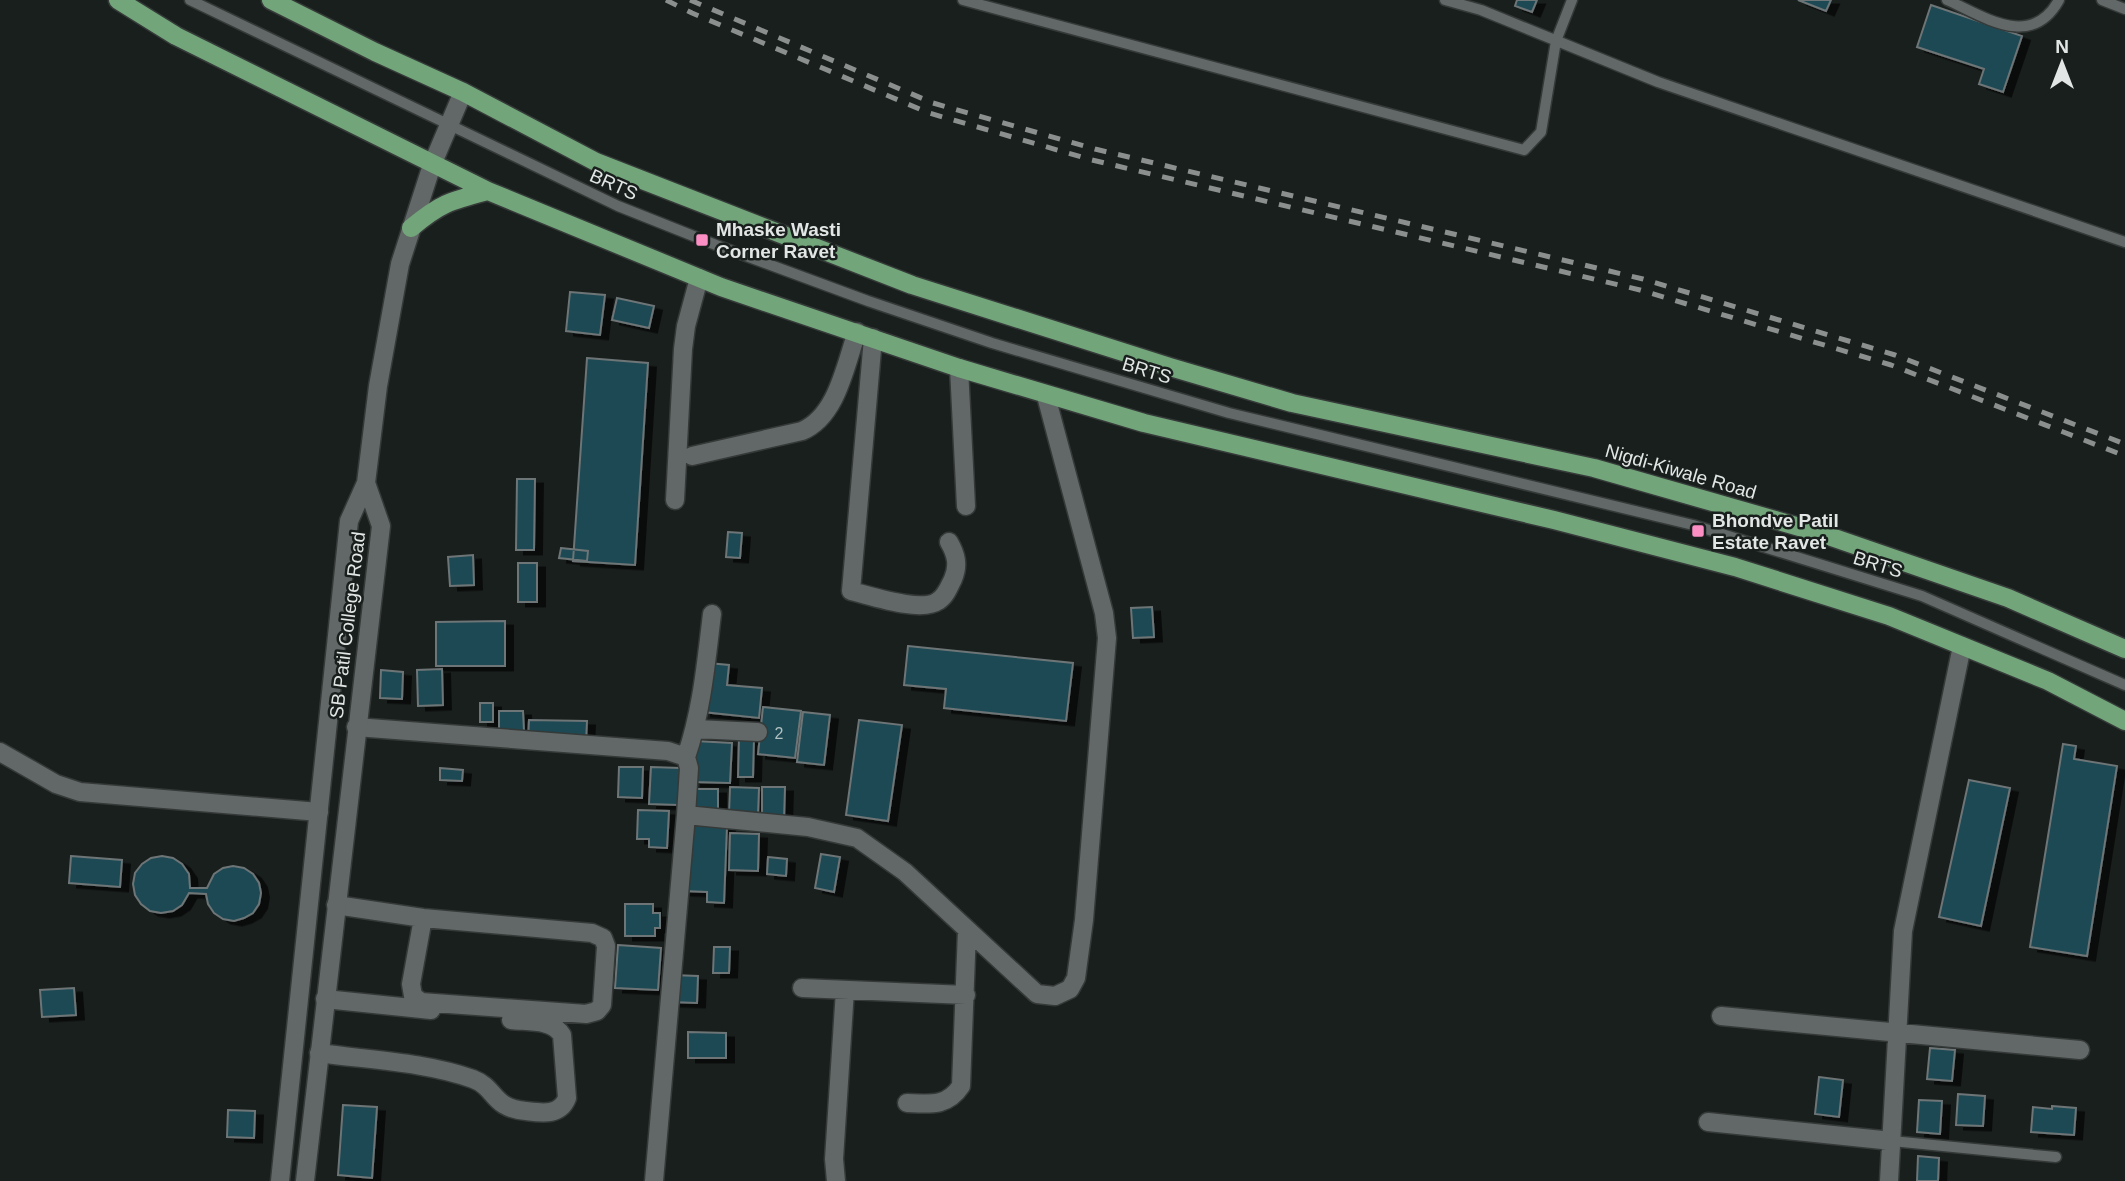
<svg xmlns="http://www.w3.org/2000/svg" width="2125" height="1181" viewBox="0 0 2125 1181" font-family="Helvetica,sans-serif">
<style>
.building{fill:#1c4953;stroke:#6d7476;stroke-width:2;filter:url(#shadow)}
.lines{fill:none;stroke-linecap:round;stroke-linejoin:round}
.lane-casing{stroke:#353a39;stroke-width:13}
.street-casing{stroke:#353a39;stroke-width:21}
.secondary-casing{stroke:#353a39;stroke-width:21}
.primary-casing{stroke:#353a39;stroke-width:21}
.lane{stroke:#616867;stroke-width:10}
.street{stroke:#616867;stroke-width:18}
.secondary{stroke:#616867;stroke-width:18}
.primary{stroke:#72a57a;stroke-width:18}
.rail{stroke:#8b908f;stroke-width:5;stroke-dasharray:12 12;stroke-linecap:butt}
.poi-dot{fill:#fb8fc4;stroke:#191f1d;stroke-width:2.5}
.labels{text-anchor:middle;stroke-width:5;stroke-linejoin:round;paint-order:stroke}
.number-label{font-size:16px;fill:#b0c0c1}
.street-label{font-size:19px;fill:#e2e7e6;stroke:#191f1d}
.poi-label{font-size:19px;font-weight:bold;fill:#e2e7e6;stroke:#191f1d;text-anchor:start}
</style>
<defs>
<filter id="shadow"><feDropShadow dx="8" dy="4.5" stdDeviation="0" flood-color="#0009"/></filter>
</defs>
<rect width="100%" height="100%" fill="#191f1d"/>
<path class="building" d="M1517,0H1537L1532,12L1515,6Z
M1798,0H1831L1826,11Z
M1931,5L2022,36L2003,92L1979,84L1984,69L1917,47Z
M570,292L605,295L600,335L566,331Z
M617,298L654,306L649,328L612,320Z
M587,358L648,363L635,565L573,561Z
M517,479H535L534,550H516Z
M728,532L742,533L740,558L726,557Z
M561,548L588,551L587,561L559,558Z
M473,555L474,585L450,586L448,557Z
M518,563H537V602H518Z
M1152,607L1154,637L1133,638L1131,608Z
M505,621V666H436V622Z
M908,646L1073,663L1066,721L944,708L946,689L904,685Z
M708,663L729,665L727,685L762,688L759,718L703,712Z
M442,669L443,705L418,706L417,670Z
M381,670L403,672L402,699L380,698Z
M480,703H493V722H480Z
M763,707L801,711L795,758L758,754Z
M499,711H523L524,731H499Z
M803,712L830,715L824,765L797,762Z
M529,720L587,721L586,742L528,740Z
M859,720L902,725L888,821L846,815Z
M739,737H754L753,777H738Z
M695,741L732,743L730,783L693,782Z
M2063,744L2076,746L2074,759L2117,766L2087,956L2030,947Z
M619,767H643L642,798L618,797Z
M651,767L680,768L679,805L649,804Z
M440,768L463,770L462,781L440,780Z
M1969,780L2010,788L1981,926L1939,917Z
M730,787L759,788L758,815L729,814Z
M762,787H785L784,820L762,819Z
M693,789H718V810L693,809Z
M638,810L669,811L667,848L649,847V839H637Z
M686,825L727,826L724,903L707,902V892L683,891Z
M730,833L759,834L758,871L729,870Z
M821,854L840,857L834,892L815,888Z
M71,856L122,860L120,887L69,883Z
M162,856L173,858L182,864L189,874L190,888H207L214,874L223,868L233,866L244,868L253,874L259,883L261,893L259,904L253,913L244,918L234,921L223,919L214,913L208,904L206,894L189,893L182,905L173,911L161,913L150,911L141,904L135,895L133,884L135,873L142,864L151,858Z
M768,857L787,859L786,876L767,874Z
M625,904H653V913H660V928H655V936H625Z
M618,945L661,948L658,990L615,988Z
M714,947H730L729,973H713Z
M672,975L698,976L697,1003L671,1002Z
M74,988L76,1015L42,1017L40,990Z
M688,1032L726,1033V1058H688Z
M1930,1048L1955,1050L1952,1081L1927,1079Z
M1819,1077L1843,1080L1839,1117L1815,1114Z
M1958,1094L1985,1096L1983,1126L1956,1125Z
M1919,1100L1942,1101L1940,1134L1917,1132Z
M343,1105L377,1107L372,1178L338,1175Z
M2052,1106L2076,1108L2074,1135L2031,1132L2033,1107L2052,1109Z
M228,1110L255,1111L254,1138L227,1137Z
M1918,1156L1939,1158L1938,1181H1917Z"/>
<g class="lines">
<g class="lane-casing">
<path id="lane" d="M190,0L618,206L716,245L868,301L992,343L1229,413L1693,525L1922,596L2125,685
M963,0L1524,150L1541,132L1556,41L1572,0
M1445,0L1481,10L1658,82L2125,242
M1947,0C1985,17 2031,50 2059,0
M2102,0L2125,9
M1892,1141L2056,1157"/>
</g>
<g class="street-casing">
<path id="street" d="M873,338L851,591C872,596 921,613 938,601C946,596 949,587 953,579C959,565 956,554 949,542
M959,368L966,506
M692,456L802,431C837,416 845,366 857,332
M675,500L683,349L686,326L699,278
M356,727L668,751L686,757L689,768L686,815L654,1181
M696,729L758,732
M0,752L56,784L80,792L319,812
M686,757C702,710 706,663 712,614
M686,815L808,827L857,838L905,872L1037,994L1055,996L1070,989L1076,978L1084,920L1107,638L1104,613L1046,396
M336,905L423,918L592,933L603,938L606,946L602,1005L597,1011L586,1014L421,1002L413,996L411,984L423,918
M802,988L966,995
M325,999L431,1010
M1721,1016L2080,1050
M319,1053C369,1060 426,1062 473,1079C497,1088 491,1108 526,1111C542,1113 560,1116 567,1098L562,1035C552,1019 528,1022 511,1020
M907,1103C930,1104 947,1107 961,1086L967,930
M1708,1122L1892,1141
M836,1181L834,1159L845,990
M1889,1181L1903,931L1962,646"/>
</g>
<g class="secondary-casing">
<path id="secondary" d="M280,1181L349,521L366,483L378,386L400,264L432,165L463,92
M305,1181L381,526L366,483"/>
</g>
<g class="primary-casing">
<path id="primary" d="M118,0L176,36L488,191L721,287L959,368L1144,423L1554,520L1735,567L1889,616L2048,681L2125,721
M271,0L375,52L463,92L596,162L912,285L1170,367L1292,403L1594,468L1817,532L2008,598L2125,649
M411,228C441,203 450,201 488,191"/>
</g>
<use href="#lane" class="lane"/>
<use href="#street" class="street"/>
<use href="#secondary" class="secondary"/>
<use href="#primary" class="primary"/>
<path class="rail" d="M666,0L692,13L929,113L1092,160L1640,290L1891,365L2125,456
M690,0L933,103L1095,149L1643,279L1895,355L2125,444"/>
</g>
<g class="poi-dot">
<rect x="695" y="233" width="14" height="14" rx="3.5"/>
<rect x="1691" y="524" width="14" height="14" rx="3.5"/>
</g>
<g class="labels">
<g class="number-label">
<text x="779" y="739">2</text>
</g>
<g class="street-label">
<text transform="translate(614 184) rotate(24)" y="7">BRTS</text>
<text transform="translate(1147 370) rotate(17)" y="7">BRTS</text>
<text transform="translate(1681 471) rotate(16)" y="7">Nigdi-Kiwale Road</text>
<text transform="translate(1878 564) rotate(17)" y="7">BRTS</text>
<text transform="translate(347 625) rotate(-83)" y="7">SB Patil College Road</text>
</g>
<g class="poi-label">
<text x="716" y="236">Mhaske Wasti<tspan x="716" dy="22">Corner Ravet</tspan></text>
<text x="1712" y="527">Bhondve Patil<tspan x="1712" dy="22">Estate Ravet</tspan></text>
</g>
</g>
<g transform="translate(2062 63)" stroke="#191f1d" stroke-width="5" paint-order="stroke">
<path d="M0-5L12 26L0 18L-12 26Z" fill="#e2e7e6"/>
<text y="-10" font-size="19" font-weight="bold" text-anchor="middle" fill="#e2e7e6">N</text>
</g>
</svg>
